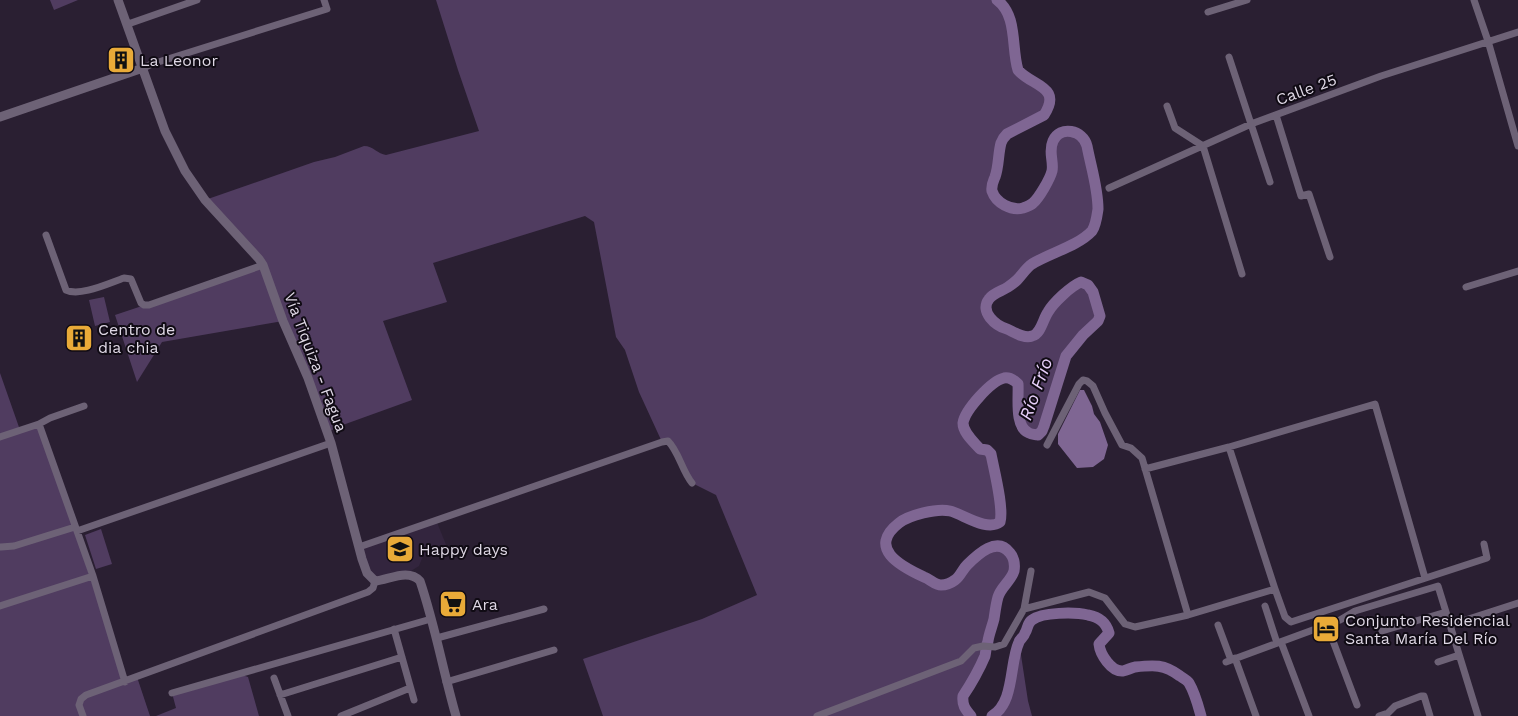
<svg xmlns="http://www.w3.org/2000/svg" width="1518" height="716" viewBox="0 0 1518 716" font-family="'Work Sans',sans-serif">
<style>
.built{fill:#33253e}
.green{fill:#503c60}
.water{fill:#7f6693}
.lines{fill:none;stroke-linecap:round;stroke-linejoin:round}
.river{stroke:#7f6693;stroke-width:11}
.minor{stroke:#6d6276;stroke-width:7}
.tertiary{stroke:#6d6276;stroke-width:9}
.labels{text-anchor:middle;stroke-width:4;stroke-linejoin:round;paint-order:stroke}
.poi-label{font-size:16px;fill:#dfd8e5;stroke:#100b14;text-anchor:start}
.street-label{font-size:16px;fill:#dfd8e5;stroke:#100b14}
.water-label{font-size:18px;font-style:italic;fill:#e8d0fb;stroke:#100b14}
</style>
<rect width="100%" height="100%" fill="#2a1f32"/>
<path class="built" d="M436,520L447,547L423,556L419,566L406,574L375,581L359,547Z"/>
<path class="green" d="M50,0H78L54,10Z
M436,0H997C1018,16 1011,47 1018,70C1031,86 1063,86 1044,115L1007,134C1004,137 1002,140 1001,143C998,154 999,166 995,177C993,182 991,185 993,191C996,203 1011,211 1023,208C1026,207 1031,205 1033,203C1039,198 1050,179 1052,171C1054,158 1045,142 1061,134C1066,131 1073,130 1079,134C1089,140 1098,197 1098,209C1097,216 1096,225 1092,231C1078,246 1050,253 1032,264C1026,268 1022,275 1017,280C1014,283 1011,285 1008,287C1002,291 993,293 989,299C979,312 996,326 1007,329C1014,332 1024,339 1032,336C1041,334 1043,319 1048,312C1053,303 1071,286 1081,282L1088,285L1093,292L1100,316L1098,321L1083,335L1066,356L1044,426L1042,431L1038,435C1035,434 1032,435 1029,433C1014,427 1019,397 1018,384C1014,380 1010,377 1004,378C991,381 965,410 963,423C963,433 974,442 980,449L987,450L991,454C994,470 1004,508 1000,522C987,532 963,514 950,511C937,508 910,515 899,523C867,548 900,566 924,577C930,579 935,585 941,585C946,585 951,583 955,580C960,577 962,570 967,565C978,554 997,536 1010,553C1014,558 1015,565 1014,571C1011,581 1001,587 998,597C996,604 995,612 994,619C992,627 989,634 988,641C986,646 986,651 985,656C979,670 971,684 963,696C962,705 965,709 971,716H603L583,659L702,619L757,595L716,495L692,483L672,446L662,442L639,392L625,350L616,337L594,222L585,216L433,263L447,302L383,321L412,400L340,426L328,432L283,321L162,342L137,382L115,315L262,266L205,200L314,162L335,157L364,146C373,146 378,154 386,155L479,131L458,70Z
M104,297L110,322L95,326L89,300Z
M0,373L20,430L39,424L125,682L137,677L150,716H0Z
M101,529L112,564L96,569L85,535Z
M1019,642L1028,701L1032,716H992C1011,704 1014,662 1019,642Z
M239,674L248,677L259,716H156L176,708L172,693Z"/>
<path class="water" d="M1080,390H1084L1092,406L1094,414L1100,422L1108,445L1104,459L1093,467L1077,468L1058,444V434Z"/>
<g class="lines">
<path class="river" d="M971,716C965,709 962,705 963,696C971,684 979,670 985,656C986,651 986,646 988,641C989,634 992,627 994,619C995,612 996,604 998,597C1001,587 1011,581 1014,571C1015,565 1014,558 1010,553C997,536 978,554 967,565C962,570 960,577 955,580C951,583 946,585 941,585C935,585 930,579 924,577C900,566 867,548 899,523C909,515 937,508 950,511C963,514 987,532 1000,522C1004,508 994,470 991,454L987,450L980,449C974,442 963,433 963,423C965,410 991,381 1004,378C1010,377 1014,380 1018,384C1019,397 1014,427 1029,433C1032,435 1035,434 1038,435L1042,431L1044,426L1066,356L1083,335L1098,321L1100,316L1093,292L1088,285L1081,282C1071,286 1053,303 1048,312C1043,319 1041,334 1032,336C1024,339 1014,332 1007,329C996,326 979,312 989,299C993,293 1002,291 1008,287C1011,285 1014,283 1017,280C1022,275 1026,268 1032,264C1050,253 1078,246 1092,231C1096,225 1097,216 1098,209C1098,188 1091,167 1087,146C1083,130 1060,125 1053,141C1048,152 1054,161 1052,171C1050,179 1039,198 1033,203C1031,205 1026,207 1023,208C1011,211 996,203 992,191C991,185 993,182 995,177C999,166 998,154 1001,143C1002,140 1004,137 1007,134L1044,115C1063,86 1031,86 1018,70C1011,47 1018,16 997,0
M992,716C1015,702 1009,664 1019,642C1020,639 1024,637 1025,633C1028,629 1027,623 1032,620C1042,612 1075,612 1088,615C1099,617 1106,622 1109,633L1099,644C1100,654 1111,672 1123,671C1127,670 1131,668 1135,667C1154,665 1164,664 1180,676C1183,678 1187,680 1189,683C1195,693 1198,705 1201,716"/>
<path class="minor" d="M1474,0L1488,41L1518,146
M1208,12L1247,0
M126,23H131L197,0
M1229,57L1270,182
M143,68L152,64L327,9L324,0
M1167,106L1175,128L1203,146L1242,274
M1276,115L1301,196L1309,194L1330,257
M1109,188L1251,124L1381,76L1518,32
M46,235L66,290C80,297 109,283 124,278L131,279L141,303L144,305H149L263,265
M1466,287L1518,271
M39,424L93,576L125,682
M0,437L39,424L50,418L84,406
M1047,445L1079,384L1083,380L1087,381L1093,386L1105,413L1122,445L1131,448L1142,458L1188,615
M1229,447L1275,589
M1145,469L1229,447L1375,404L1425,578
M77,531L331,443
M1,547L14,546L75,527
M359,547L662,442L668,441C679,452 682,471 692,483
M0,606L93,576
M1265,606L1277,643
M1024,609L1031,571
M1218,625L1231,660
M1327,625L1357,705
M1450,625L1518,603
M394,629L414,700
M1382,631L1446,612
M437,638L544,609
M1281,642L1309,716
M1235,658L1256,716
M1226,662L1340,620L1355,611L1438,586L1478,716
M1438,662L1459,655
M274,678L288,716
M446,682L554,650
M172,693L431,619
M280,695L402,657
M83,716L79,705L81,699L86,695L368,592L373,588L375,581
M341,716L410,688
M817,716L961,661L974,648L983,646L995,647L1004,644L1024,609L1089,592L1105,598L1125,624L1135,627L1188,615L1275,589L1285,617L1291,622L1487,558L1484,544
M1379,716L1388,713L1395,706L1421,696H1424L1430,716"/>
<path class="tertiary" d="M118,0L165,131L185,171L205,200L259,259L263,265L283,321L308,378L331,443L362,559L367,573L375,581C389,580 408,568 420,581C435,625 443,671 456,716
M0,117L143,68"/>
</g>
<defs>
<g id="building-square" transform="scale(1.4375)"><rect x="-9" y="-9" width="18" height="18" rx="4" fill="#e9aa38" stroke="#100b14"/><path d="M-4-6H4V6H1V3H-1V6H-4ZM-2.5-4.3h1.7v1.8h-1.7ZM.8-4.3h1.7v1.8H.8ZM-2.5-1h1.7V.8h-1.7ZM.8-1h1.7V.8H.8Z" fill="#111"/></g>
<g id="school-square" transform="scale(1.4375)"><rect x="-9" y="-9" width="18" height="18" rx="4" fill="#e9aa38" stroke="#100b14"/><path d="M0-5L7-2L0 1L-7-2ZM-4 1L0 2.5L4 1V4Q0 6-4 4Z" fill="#111"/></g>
<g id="supermarket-square" transform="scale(1.4375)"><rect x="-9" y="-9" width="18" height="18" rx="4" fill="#e9aa38" stroke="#100b14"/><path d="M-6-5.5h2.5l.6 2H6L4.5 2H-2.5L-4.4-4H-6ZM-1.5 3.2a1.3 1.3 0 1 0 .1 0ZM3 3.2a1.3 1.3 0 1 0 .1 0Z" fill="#111"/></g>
<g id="hotel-square" transform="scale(1.4375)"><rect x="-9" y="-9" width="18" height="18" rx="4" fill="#e9aa38" stroke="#100b14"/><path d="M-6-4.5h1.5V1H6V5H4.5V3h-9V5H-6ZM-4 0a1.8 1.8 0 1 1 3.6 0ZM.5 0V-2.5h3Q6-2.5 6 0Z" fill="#111"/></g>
</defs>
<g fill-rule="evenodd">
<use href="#building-square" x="121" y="60"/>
<use href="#building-square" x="79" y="338"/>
<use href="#school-square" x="400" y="549"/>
<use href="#supermarket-square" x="453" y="604"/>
<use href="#hotel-square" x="1326" y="629"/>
</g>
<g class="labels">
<g class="poi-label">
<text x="140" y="66">La Leonor</text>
<text x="98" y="335">Centro de<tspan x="98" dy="18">dia chia</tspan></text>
<text x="419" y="555">Happy days</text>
<text x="472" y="610">Ara</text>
<text x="1345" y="626">Conjunto Residencial<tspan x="1345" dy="18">Santa María Del Río</tspan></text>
</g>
<g class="street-label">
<text transform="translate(1306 89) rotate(-20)" y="6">Calle 25</text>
<text transform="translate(316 362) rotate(69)" y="6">Vía Tiquiza - Fagua</text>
</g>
<g class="water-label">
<text transform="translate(1036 389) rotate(-70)" y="6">Río Frío</text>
</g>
</g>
</svg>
